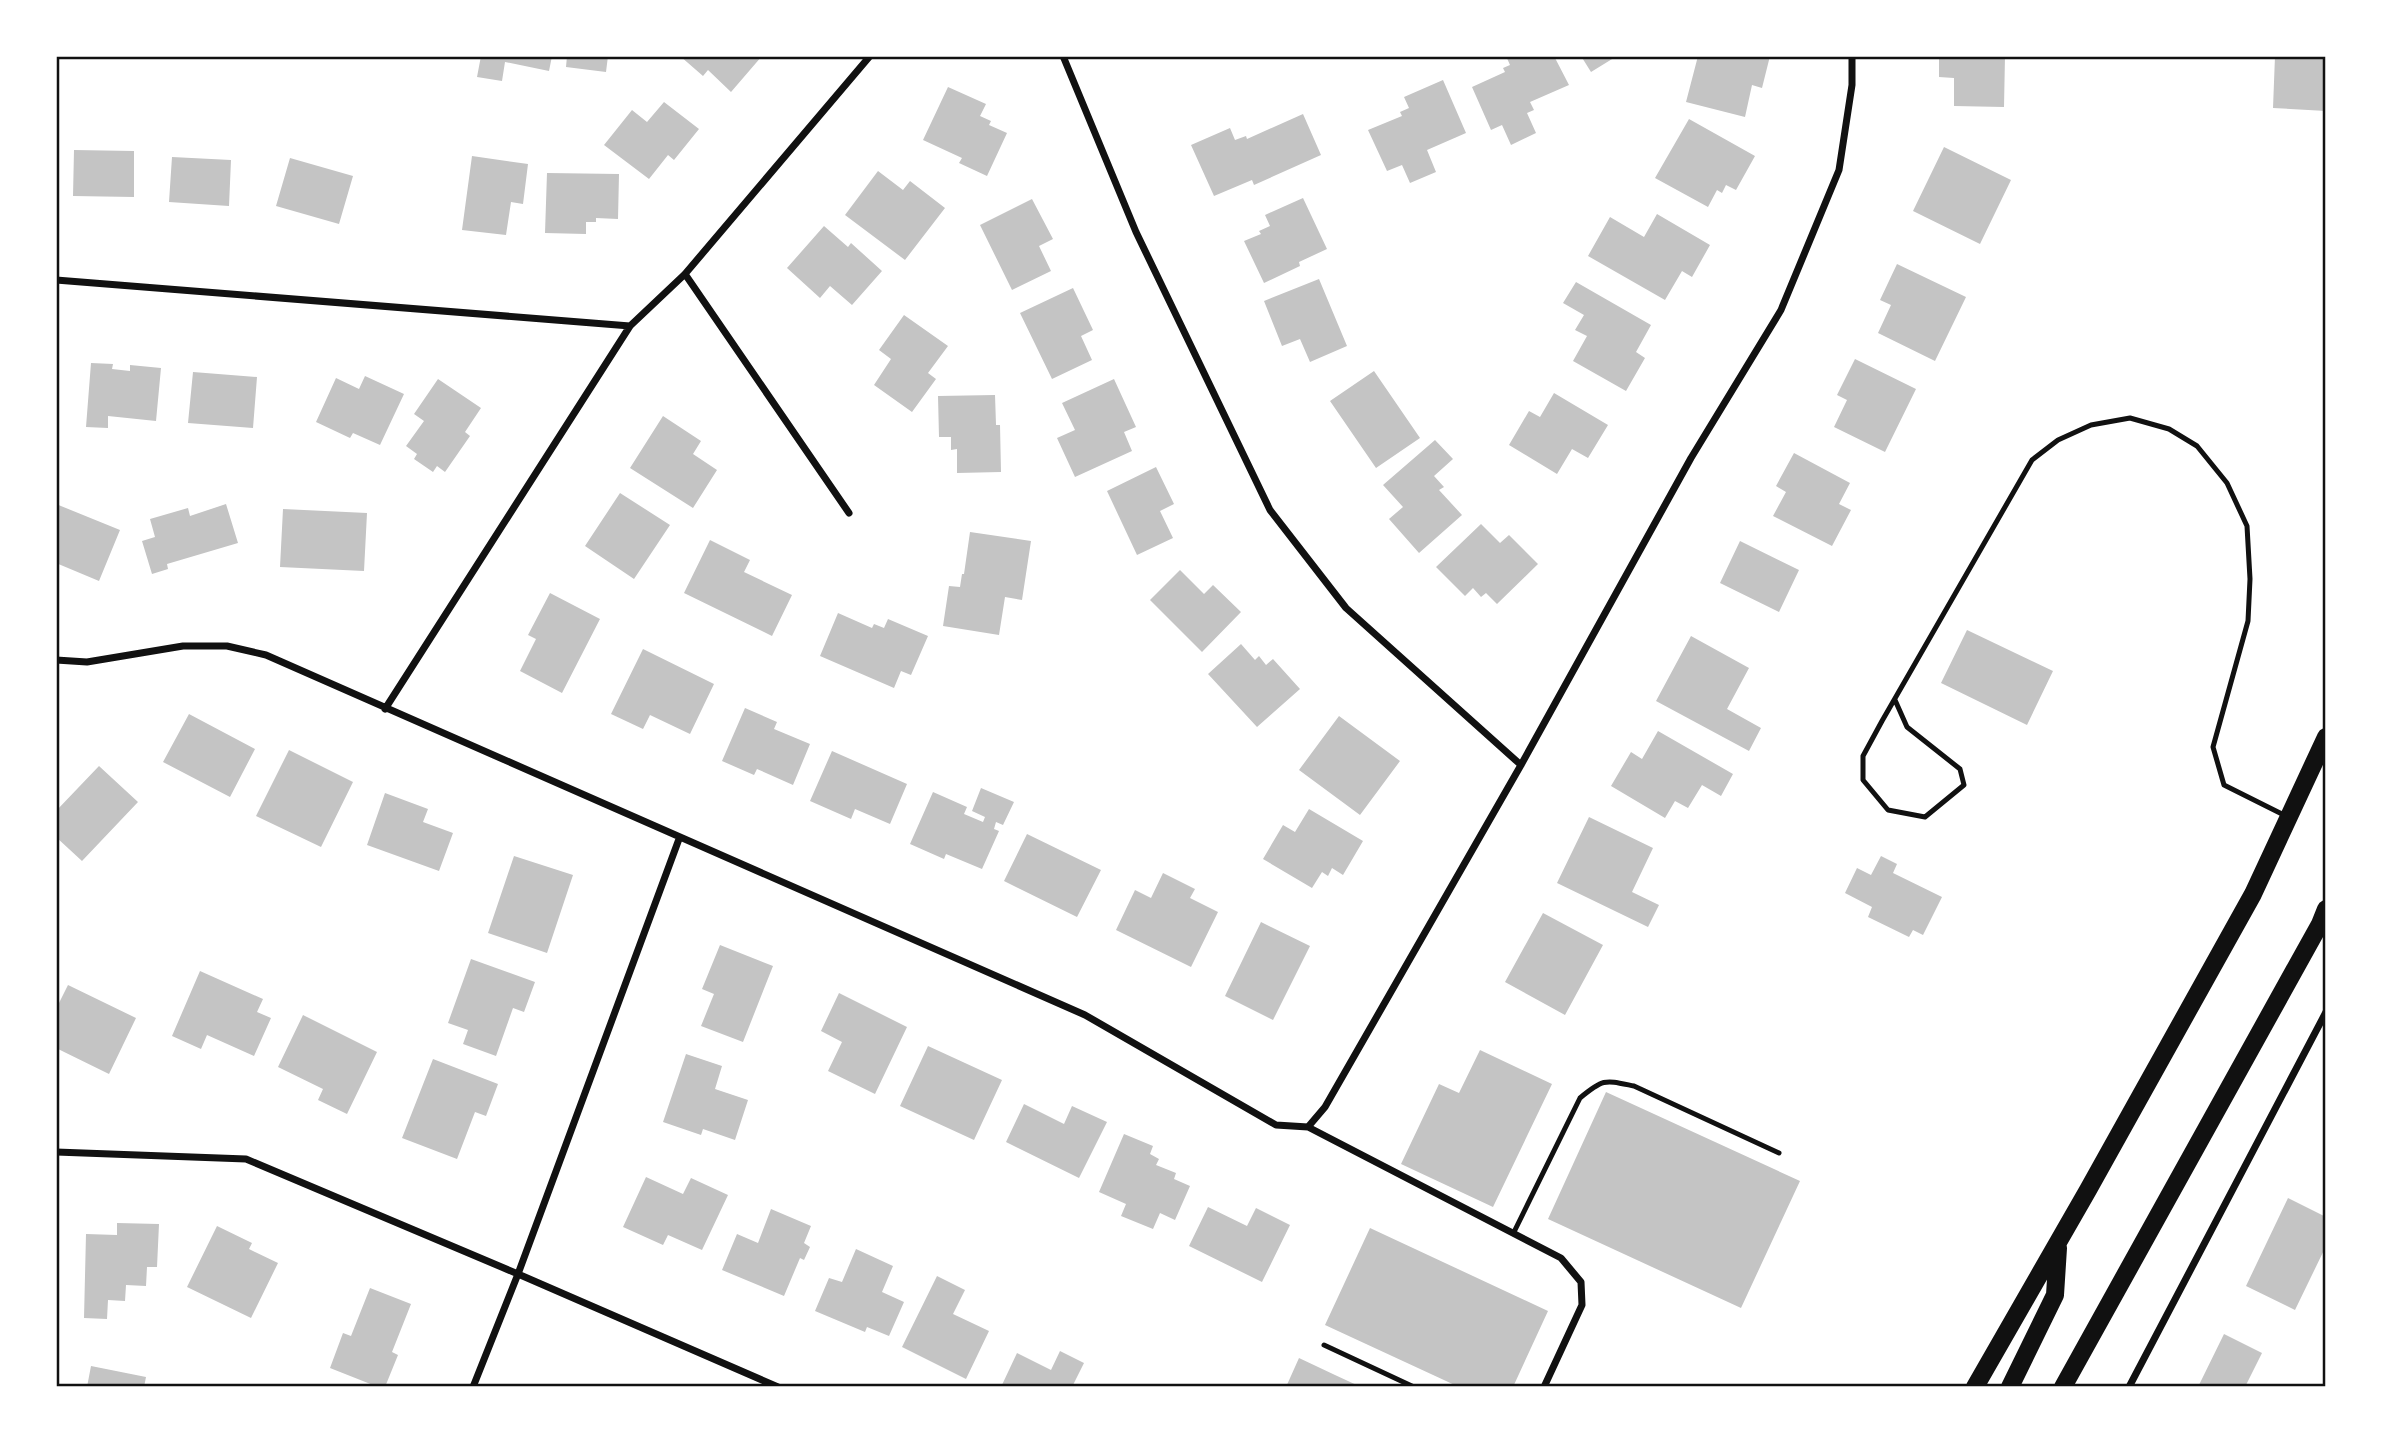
<svg xmlns="http://www.w3.org/2000/svg" width="2382" height="1443" viewBox="0 0 2382 1443" font-family="'Noto Sans',sans-serif">
<style>
.building{fill:#c4c4c4}
.lines{fill:none;stroke-linecap:round;stroke-linejoin:round}
.service{stroke:#111;stroke-width:5}
.minor{stroke:#111;stroke-width:7}
.primary{stroke:#111;stroke-width:18}
.neatline{fill:none;stroke:#111;stroke-width:2.5}
</style>
<rect width="100%" height="100%" fill="#fff"/>
<path class="building" d="M481,56H552L549,71L505,62L502,81L477,77Z
M567,56H608L606,72L566,67Z
M680,56H762L731,92L708,70L703,76Z
M1506,56H1554L1569,85L1530,102L1534,110L1527,113L1536,133L1511,145L1502,125L1491,130L1472,87L1505,72L1503,68L1510,65Z
M1581,56H1617L1591,72Z
M1698,56H1770L1762,88L1752,85L1745,117L1686,102Z
M1939,56H2005L2004,107L1954,106V78L1939,77Z
M2275,56H2326V111L2273,108Z
M1443,80L1466,133L1427,150L1436,172L1410,183L1402,165L1387,171L1368,130L1402,116L1400,112L1409,108L1404,97Z
M948,87L986,104L980,116L991,121L989,125L1007,133L987,176L959,163L962,158L923,140Z
M664,102L699,129L674,160L668,155L649,179L604,145L632,110L647,122Z
M1303,114L1321,155L1254,185L1252,180L1214,196L1191,145L1230,128L1235,140L1246,136L1247,139Z
M1689,119L1755,156L1736,190L1726,185L1722,193L1717,190L1708,207L1655,178Z
M1944,147L2011,180L1980,244L1913,211Z
M74,150L134,151V197L73,196Z
M472,156L528,164L523,204L511,202L506,235L462,230Z
M172,157L231,160L229,206L169,202Z
M290,158L353,176L339,224L276,206Z
M878,171L903,190L910,181L945,208L905,260L845,215Z
M547,173L619,174L618,219L596,218V222H586V234L545,233Z
M1303,198L1327,249L1299,262L1300,266L1264,283L1244,241L1261,234L1259,231L1270,226L1265,215Z
M1032,199L1053,239L1039,246L1051,271L1012,290L980,225Z
M1657,214L1710,245L1692,277L1682,271L1665,300L1588,256L1610,217L1644,237Z
M824,226L848,247L851,243L882,271L852,305L830,286L820,298L787,268Z
M1897,264L1966,297L1935,361L1878,333L1891,305L1880,300Z
M1319,279L1347,346L1310,362L1300,339L1282,346L1264,301Z
M1576,282L1651,325L1636,352L1645,358L1626,391L1573,361L1587,336L1575,330L1584,315L1563,303Z
M1073,288L1093,330L1081,336L1092,360L1052,379L1020,313Z
M904,315L948,346L928,373L936,379L912,412L874,385L891,359L879,350Z
M1855,359L1916,389L1885,452L1834,427L1847,400L1837,395Z
M91,363L113,364L112,369L130,371V365L161,368L156,421L108,416V428L86,427Z
M1374,371L1420,438L1376,468L1330,401Z
M193,372L257,377L253,428L188,423Z
M365,376L404,394L380,445L353,433L350,438L316,422L336,378L359,389Z
M438,379L481,408L465,432L470,436L445,472L437,466L433,472L414,459L417,454L406,446L424,421L414,414Z
M1114,379L1136,427L1124,432L1132,451L1075,477L1057,438L1075,430L1062,403Z
M1554,393L1608,425L1588,458L1572,449L1557,474L1509,445L1529,411L1540,417Z
M995,395L996,425H1000L1001,472L957,473V449L951,450V437H939L938,396Z
M663,416L701,441L693,454L717,470L693,508L630,468Z
M1435,440L1453,459L1434,476L1444,487L1439,490L1462,515L1419,553L1389,519L1403,507L1383,485Z
M1794,453L1850,483L1839,504L1851,510L1832,546L1773,516L1786,492L1776,486Z
M1156,467L1174,504L1160,511L1173,538L1137,555L1107,491Z
M620,493L670,525L634,579L585,546Z
M56,504L120,530L99,581L56,563Z
M226,504L238,543L167,564L168,569L152,574L142,541L155,537L150,519L188,508L190,516Z
M283,509L367,513L364,571L280,567Z
M1481,524L1500,543L1509,535L1538,564L1497,604L1486,593L1481,597L1473,588L1465,596L1436,567Z
M970,532L1031,541L1022,600L1005,597L999,635L943,626L949,586L960,587L962,574H964Z
M710,540L750,560L744,572L792,595L772,636L684,593Z
M1740,541L1799,570L1779,612L1720,583Z
M1180,570L1204,594L1213,585L1241,612L1202,652L1150,600Z
M550,593L600,619L562,693L520,671L536,639L528,635Z
M838,613L872,628L874,624L884,628L888,619L928,636L911,675L901,671L894,688L820,656Z
M1967,630L2053,671L2027,725L1941,683Z
M1691,636L1749,668L1727,709L1761,728L1749,751L1656,701Z
M1241,644L1255,660L1259,656L1266,665L1273,659L1300,689L1257,727L1208,674Z
M643,649L714,684L690,734L650,715L643,729L611,714Z
M745,708L777,722L774,729L810,744L793,785L757,769L754,775L722,761Z
M189,714L255,749L230,797L163,762Z
M1339,716L1400,761L1360,815L1299,770Z
M1658,731L1733,774L1721,796L1702,785L1688,808L1675,801L1665,818L1611,786L1631,752L1642,759Z
M289,750L353,782L321,847L256,816Z
M832,751L907,784L890,824L855,809L851,819L810,801Z
M99,766L138,802L82,861L56,837V811Z
M981,788L1014,802L1003,825L996,822L994,829L999,831L982,869L946,854L944,859L910,844L933,792L967,807L964,814L983,822L985,817L972,811Z
M385,793L428,809L423,822L453,833L439,871L367,845Z
M1309,809L1363,841L1343,875L1332,868L1328,876L1322,872L1312,888L1263,859L1283,825L1295,832Z
M1589,817L1653,848L1632,892L1659,905L1648,927L1557,883Z
M1027,834L1101,870L1077,917L1004,881Z
M514,856L573,875L547,953L488,933Z
M1881,856L1897,864L1893,873L1942,897L1923,935L1913,930L1909,937L1868,917L1872,907L1845,893L1857,868L1871,875Z
M1163,873L1195,889L1190,898L1218,912L1191,967L1116,930L1135,890L1151,898Z
M1543,913L1603,945L1565,1015L1505,982Z
M1261,922L1310,946L1273,1020L1225,996Z
M720,945L773,966L743,1042L701,1026L714,994L702,989Z
M471,959L535,982L524,1012L513,1008L496,1056L463,1044L468,1030L448,1023Z
M200,971L263,999L257,1012L271,1018L254,1056L207,1035L201,1049L172,1036Z
M68,985L136,1018L109,1074L56,1048V1009Z
M839,993L907,1027L875,1094L828,1071L842,1042L821,1031Z
M303,1015L377,1052L347,1114L318,1100L323,1089L278,1067Z
M928,1046L1002,1080L974,1140L900,1106Z
M1480,1050L1552,1084L1493,1207L1401,1164L1439,1084L1459,1093Z
M686,1054L722,1066L715,1089L748,1100L735,1140L703,1129L701,1135L663,1122Z
M433,1059L498,1084L486,1116L475,1112L457,1159L402,1138Z
M1606,1092L1800,1181L1741,1308L1548,1219Z
M1024,1104L1064,1124L1072,1106L1107,1122L1079,1178L1006,1142Z
M1124,1134L1153,1146L1150,1154L1159,1159L1156,1165L1176,1173L1174,1179L1190,1186L1175,1220L1160,1213L1153,1229L1121,1216L1126,1204L1099,1192Z
M646,1177L683,1194L691,1178L728,1195L702,1250L668,1235L663,1245L623,1227Z
M2288,1198L2326,1217V1246L2295,1310L2246,1286Z
M1208,1207L1247,1226L1256,1208L1290,1225L1262,1282L1189,1246Z
M771,1209L811,1226L804,1243L810,1247L804,1260L800,1258L784,1296L722,1270L737,1234L758,1243Z
M117,1223L159,1224L157,1267H147L146,1286L126,1285L125,1301L108,1300L107,1319L84,1318L86,1234L117,1235Z
M217,1226L252,1243L249,1249L278,1263L251,1318L187,1287Z
M1370,1228L1548,1311L1513,1387H1459L1325,1325Z
M856,1249L893,1266L882,1292L904,1302L889,1336L867,1327L865,1332L815,1311L829,1278L842,1282Z
M937,1276L965,1290L953,1314L989,1331L966,1379L902,1347Z
M370,1288L411,1304L392,1352L398,1355L385,1387H378L330,1368L343,1333L351,1336Z
M2224,1334L2262,1353L2245,1387H2198Z
M1060,1351L1084,1363L1072,1387H1001L1017,1353L1051,1370Z
M1299,1358L1335,1375L1361,1387H1286Z
M91,1366L146,1377L144,1387H87Z"/>
<g class="lines">
<path class="service" d="M1895,700L1907,727L1960,769L1964,785L1925,817L1888,810L1863,780V756L1882,721L2032,460L2058,440L2091,425L2130,418L2169,429L2197,446L2227,483L2247,526L2250,579L2248,621L2213,747L2224,785L2286,816
M1514,1232L1580,1098C1604,1078 1605,1080 1634,1086L1779,1153
M1324,1345L1414,1387"/>
<path class="minor" d="M1063,56L1136,232L1270,510L1346,608L1521,765
M685,274L849,513
M56,280L630,326
M56,660L87,662L183,646H227L266,655L1085,1015L1276,1125L1308,1127L1325,1107L1521,765L1691,458L1781,310L1839,170L1852,85V56
M385,709L630,326L685,274L870,56
M1308,1127L1561,1258L1581,1282L1582,1305L1544,1387
M56,1152L246,1159L518,1274L778,1387
M473,1387L518,1274L679,839
M2129,1387L2326,1012"/>
<path class="primary" d="M1975,1387L2088,1190L2253,894L2326,737
M2010,1387L2055,1295L2058,1248
M2063,1387L2320,924L2326,909"/>
</g>
<rect width="2382" height="1443" fill="none" stroke="#ffffff" stroke-width="116"/>
<rect x="58" y="58" width="2266" height="1327" class="neatline"/>
</svg>
